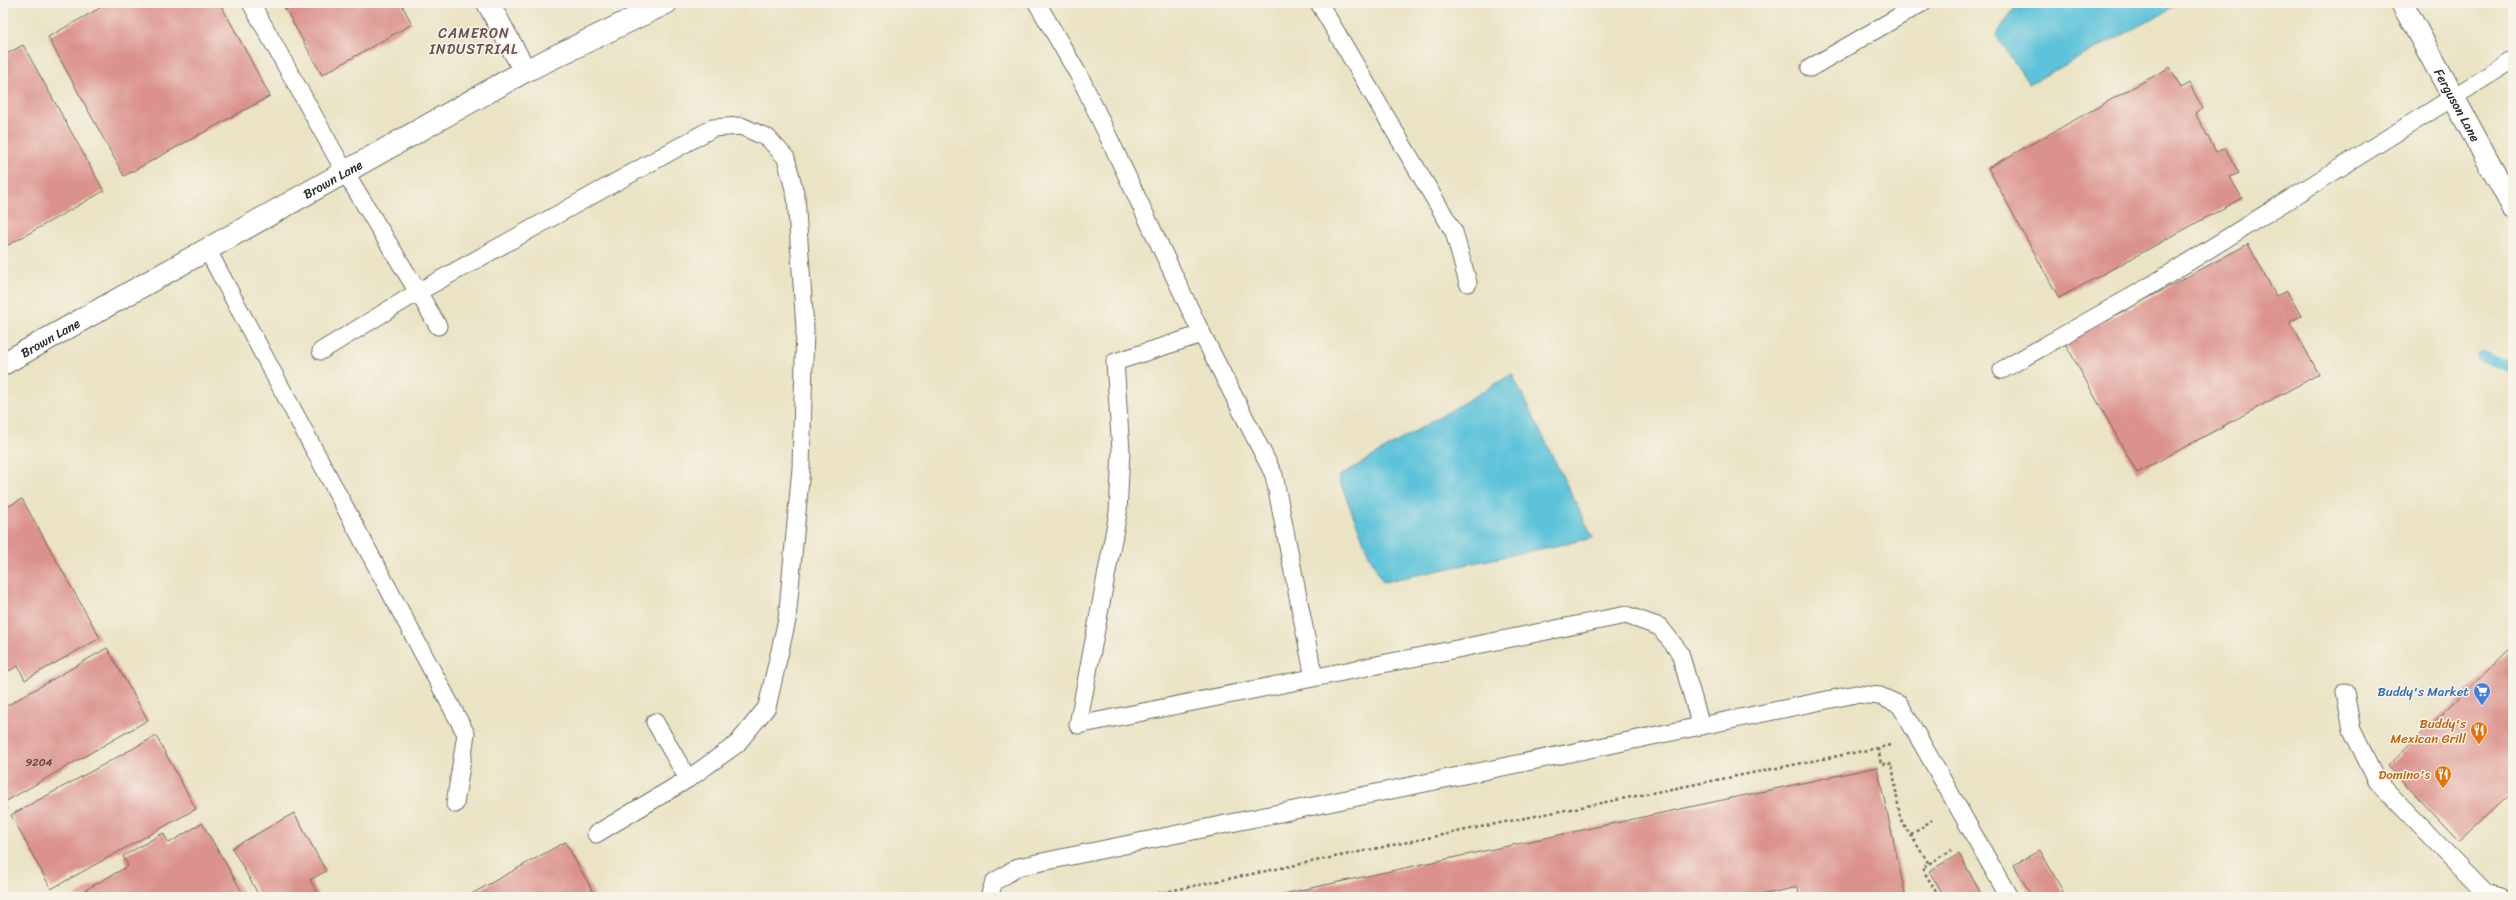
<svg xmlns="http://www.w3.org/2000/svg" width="2516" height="900" viewBox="0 0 2516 900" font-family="Sriracha,sans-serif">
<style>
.water{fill:#5dc3da;stroke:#447782}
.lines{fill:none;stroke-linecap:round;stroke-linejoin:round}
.stream{stroke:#5dc3da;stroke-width:11}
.building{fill:#db918c}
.service-casing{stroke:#6e6b61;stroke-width:19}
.minor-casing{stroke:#6e6b61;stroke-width:24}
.tertiary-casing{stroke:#6e6b61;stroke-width:24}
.path{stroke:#6e6b61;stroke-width:2.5;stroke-dasharray:3 3;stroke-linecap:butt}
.service{stroke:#fff;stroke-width:17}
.minor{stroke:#fff;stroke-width:22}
.tertiary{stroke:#fff;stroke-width:22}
.labels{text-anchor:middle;stroke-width:3;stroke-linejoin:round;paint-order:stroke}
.number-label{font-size:11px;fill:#574443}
.street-label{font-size:13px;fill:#2b2b2b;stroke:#f7f3e8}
.shop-label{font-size:13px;fill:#366cbe;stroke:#f7f3e8;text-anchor:end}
.food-label{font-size:13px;fill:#c56008;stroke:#f7f3e8;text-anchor:end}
.neighbourhood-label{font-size:14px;letter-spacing:1px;fill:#694f4d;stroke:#f7f3e8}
</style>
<rect width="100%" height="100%" fill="#f7f3e8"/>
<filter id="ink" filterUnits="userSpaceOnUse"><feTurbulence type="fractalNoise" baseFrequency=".025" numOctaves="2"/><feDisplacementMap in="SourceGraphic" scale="8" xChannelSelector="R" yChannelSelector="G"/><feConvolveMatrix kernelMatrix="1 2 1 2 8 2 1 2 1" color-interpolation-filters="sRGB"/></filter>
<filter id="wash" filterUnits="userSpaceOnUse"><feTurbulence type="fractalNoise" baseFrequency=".012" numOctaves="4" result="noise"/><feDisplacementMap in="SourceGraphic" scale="16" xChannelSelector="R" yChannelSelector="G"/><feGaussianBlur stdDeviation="0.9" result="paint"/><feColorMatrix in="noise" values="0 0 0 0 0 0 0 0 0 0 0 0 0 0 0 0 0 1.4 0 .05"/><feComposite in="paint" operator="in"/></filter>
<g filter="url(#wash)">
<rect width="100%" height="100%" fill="#eae3c4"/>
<path class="water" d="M2018,3H2182L2029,84L1996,35Z
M1512,374L1593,538L1383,582L1370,557L1338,477Z"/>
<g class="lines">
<path class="stream" d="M2482,356L2513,368"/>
</g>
<g id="blocks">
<path class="building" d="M109,3H220L270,96L124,176L48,37Z
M282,3H401L412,24L322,75Z
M23,45L104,191L3,248V56Z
M2170,67L2181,88L2189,83L2203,109L2195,113L2216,152L2225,148L2239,173L2230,177L2242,198L2059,298L1988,168Z
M2248,244L2276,296L2287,291L2301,316L2290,322L2319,374L2137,473L2065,343Z
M22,499L100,638L25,680L18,666L3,674V509Z
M2513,646V791L2459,841L2388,766Z
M107,648L148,720L3,803L7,809L3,811V708Z
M156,736L196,809L51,889L11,815Z
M1877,767L1906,897H1799L1798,887L1752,897H1269Z
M294,813L326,871L310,880L320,897H260L232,848Z
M202,823L245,897H73L128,866L123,856L163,833L169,843Z
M565,842L596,897H466Z
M2040,850L2066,897H2032L2014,865Z
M1959,854L1983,897H1944L1929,871Z"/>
</g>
</g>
<g filter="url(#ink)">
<use href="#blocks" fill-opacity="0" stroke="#6e6b61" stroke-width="1"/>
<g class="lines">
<g class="service-casing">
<path id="service" d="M251,3L345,172L418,292L713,128L741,126L768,138L786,158L796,197L805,328L801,468L787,620L767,707L737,744L688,779L596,834
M1037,3L1081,79L1197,324L1274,475L1314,678
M1319,3L1454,232L1468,283
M1810,68L1922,3
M207,249L466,734L455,804
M1202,334L1115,362L1121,451L1118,513L1078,725L1626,615L1660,627L1680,653L1701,726
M321,351L418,292L438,326
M2002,370L2145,289L2513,60
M2345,692L2352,730L2377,781L2485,893L2500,897
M655,722L688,779
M989,897L994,882L1018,867L1856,694L1880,696L1900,705L2009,897"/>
</g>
<g class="minor-casing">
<g id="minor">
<path d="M488,3L525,71"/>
<path id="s1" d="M3,364L525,71L666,3"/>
</g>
</g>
<g class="tertiary-casing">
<g id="tertiary">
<path id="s2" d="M2402,3L2513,207"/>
</g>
</g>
<path class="path" d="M1890,745L1878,748L1881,764H1892L1900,818L1929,864
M1911,835L1932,820
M1140,897L1505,822L1878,748
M1794,897L1799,894
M1939,897L1922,868L1951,850"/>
<use href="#service" class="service"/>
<use href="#minor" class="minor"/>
<use href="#tertiary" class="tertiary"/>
</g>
</g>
<defs>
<g id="supermarket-pin" transform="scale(0.9)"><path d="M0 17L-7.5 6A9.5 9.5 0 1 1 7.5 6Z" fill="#3f7fe0" stroke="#f7f3e8"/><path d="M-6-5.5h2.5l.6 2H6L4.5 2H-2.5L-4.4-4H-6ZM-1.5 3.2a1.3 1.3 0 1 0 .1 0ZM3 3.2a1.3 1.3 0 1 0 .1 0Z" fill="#fff"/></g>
<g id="restaurant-pin" transform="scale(0.9)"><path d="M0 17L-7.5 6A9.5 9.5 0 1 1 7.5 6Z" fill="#e8710a" stroke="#f7f3e8"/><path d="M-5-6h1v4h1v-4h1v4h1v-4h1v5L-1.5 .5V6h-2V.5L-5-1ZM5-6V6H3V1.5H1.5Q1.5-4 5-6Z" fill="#fff"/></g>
</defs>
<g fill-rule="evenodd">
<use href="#supermarket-pin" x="2482" y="691"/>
<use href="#restaurant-pin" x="2479" y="730"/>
<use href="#restaurant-pin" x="2443" y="774"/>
</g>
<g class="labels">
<g class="number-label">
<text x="39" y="766">9204</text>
</g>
<g class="street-label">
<text dy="5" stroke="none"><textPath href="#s2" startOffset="116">Ferguson Lane</textPath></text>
<text dy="5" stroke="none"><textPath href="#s1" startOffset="378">Brown Lane</textPath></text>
<text dy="5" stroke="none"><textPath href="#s1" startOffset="54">Brown Lane</textPath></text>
</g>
<g class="shop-label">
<text x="2469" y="696">Buddy's Market</text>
</g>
<g class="food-label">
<text x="2466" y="728">Buddy's<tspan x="2466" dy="15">Mexican Grill</tspan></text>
<text x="2430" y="779">Domino's</text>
</g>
<g class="neighbourhood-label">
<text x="474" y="38">CAMERON<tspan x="474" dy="16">INDUSTRIAL</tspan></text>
</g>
</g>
<rect width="2516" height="900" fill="none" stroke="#f7f3e8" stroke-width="16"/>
</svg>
